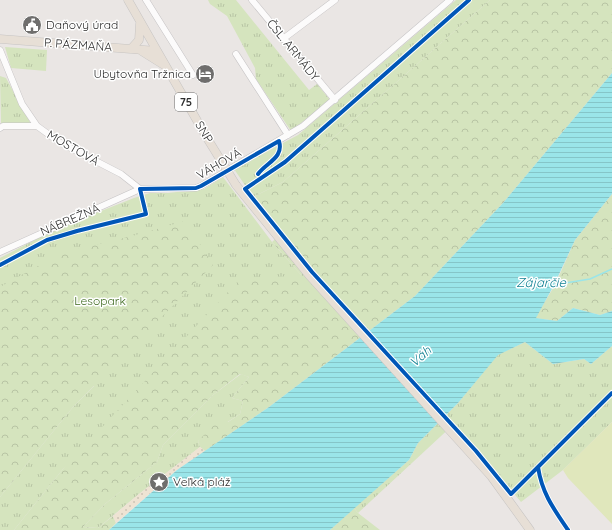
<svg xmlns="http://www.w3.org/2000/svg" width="612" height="530" viewBox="0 0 612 530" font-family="Quicksand,sans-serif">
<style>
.grass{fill:url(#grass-tufts)}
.forest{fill:url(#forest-crowns)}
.sand{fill:url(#sand-dots)}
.pitch{fill:#e0e7bc}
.water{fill:url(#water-rules)}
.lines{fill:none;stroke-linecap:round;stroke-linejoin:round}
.stream{stroke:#9ae5e9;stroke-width:1.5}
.minor-casing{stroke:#c5c3c4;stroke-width:7}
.major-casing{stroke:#c6c4c3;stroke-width:9}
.minor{stroke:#fcfbfb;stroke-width:6}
.major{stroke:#e7dfd6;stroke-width:8}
.major-bridge-casing{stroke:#c6c4c3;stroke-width:9;stroke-linecap:butt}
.major-bridge{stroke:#e7dfd6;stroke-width:8}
.cycleway-casing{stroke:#fff;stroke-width:6}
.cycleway{stroke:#0057b8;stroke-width:4}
.labels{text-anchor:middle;stroke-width:3;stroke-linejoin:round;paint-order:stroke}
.shield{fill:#fff;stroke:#6c6c6c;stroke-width:1}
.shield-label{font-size:11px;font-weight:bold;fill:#2d2d2d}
.poi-label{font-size:12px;fill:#2d2d2d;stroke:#fff;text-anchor:start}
.street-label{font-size:12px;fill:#2d2d2d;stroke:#fff}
.park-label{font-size:12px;fill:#3d691e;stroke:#fff}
.water-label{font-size:13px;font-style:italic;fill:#138294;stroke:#fff}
</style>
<defs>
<pattern id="grass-tufts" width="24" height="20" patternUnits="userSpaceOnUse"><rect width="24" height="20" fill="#d5e4be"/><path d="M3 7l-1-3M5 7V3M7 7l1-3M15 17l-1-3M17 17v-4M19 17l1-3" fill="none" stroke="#b7c4a4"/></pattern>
<pattern id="forest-crowns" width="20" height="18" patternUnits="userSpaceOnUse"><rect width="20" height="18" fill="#d5e4be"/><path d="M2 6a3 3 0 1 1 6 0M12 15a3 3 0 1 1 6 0" fill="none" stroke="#b7c4a4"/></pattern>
<pattern id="sand-dots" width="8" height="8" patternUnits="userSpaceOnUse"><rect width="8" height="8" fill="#eee3d3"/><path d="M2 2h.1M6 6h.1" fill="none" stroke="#ccc3b5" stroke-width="1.8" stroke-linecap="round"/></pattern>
<pattern id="water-rules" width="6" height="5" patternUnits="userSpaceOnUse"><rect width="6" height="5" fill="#9ae5e9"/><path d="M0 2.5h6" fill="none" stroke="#85c5c8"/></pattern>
</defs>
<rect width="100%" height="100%" fill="#eae6e4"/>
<path class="grass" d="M208,0H236L309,90L317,84L330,100L291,131L256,79L255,68L227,16L210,4Z
M456,0H490L283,182L253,197L234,169L298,135Z
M5,47L47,50L46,71L11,68Z
M0,76L6,78L31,124L1,123Z
M223,177L272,242L302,276L63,469L14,530H0V497L73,407L94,386L0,351V258L58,228L134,198L150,193H168L204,189Z
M525,342L553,364L584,359L591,364L612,346V422L563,470L521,502L454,424L358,513L354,508L409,460L418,443L458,403L497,355Z
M241,374L249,377L232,398L243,401L240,414L198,441L200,447L139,494L98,528L83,527L105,504L157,462L163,445L213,395Z"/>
<path class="forest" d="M490,0H612V73L503,203L415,296L269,407L205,451L200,447L198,441L217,422H228L240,414L243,401L232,398L249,377L240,374L213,395L163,445L157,462L105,504L83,527L98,528L113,516L116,523L109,530H14L63,469L241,278L302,276L272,242L282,233L253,197L283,182Z
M612,194V311L600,315L573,308L557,321L535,318L555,285L575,240Z
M185,221L213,265L73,407L0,497V287L61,253L132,236Z
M354,508L358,513L380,530H330Z"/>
<path class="sand" d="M200,447L205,451L177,470L116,523L113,516L139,494Z"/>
<path class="pitch" d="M612,422V524L568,478L563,470Z"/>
<path class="water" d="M612,73V194L575,240L554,285L536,318L557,321L573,308L600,315L612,311V346L591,364L584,359L553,364L525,342L498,355L458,403L418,443L409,460L330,530H109L177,470L269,407L415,296L503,203Z"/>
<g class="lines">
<path class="stream" d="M553,285L590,279L612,269"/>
<g class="minor-casing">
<path id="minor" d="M146,0L193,75
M252,0L335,100
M283,39L335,0
M0,50L22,104L37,126L59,142L121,174L140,189
M236,54L288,135
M0,128L3,126H37
M0,252L140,189L196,188L201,186L303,126L450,0"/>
</g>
<g class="major-casing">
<path id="major" d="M128,0L207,138
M0,39L157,51
M131,49L139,40L140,24
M140,50L164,65
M236,185L309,275L491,476L530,530"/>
</g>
<use href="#minor" class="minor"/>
<use href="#major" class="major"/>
<g class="major-bridge-casing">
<path id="major-bridge" d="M207,138L236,185"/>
</g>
<use href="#major-bridge" class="major-bridge"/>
<g class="cycleway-casing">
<path id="cycleway" d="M469,0L285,162L245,189L312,272L476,451L511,494L612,393
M0,265L47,240L77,231L146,214L140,189L196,188L201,186L279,141C284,158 267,162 258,174
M538,467C542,493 553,508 568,530"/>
</g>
<use href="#cycleway" class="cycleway"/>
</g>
<defs>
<g id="civic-disc" transform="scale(1)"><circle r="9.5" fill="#6f6e6d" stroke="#fff"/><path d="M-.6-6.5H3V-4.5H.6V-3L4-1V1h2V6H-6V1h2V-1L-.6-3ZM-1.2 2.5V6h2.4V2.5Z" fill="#fff"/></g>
<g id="hotel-disc" transform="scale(1)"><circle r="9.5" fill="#6f6e6d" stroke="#fff"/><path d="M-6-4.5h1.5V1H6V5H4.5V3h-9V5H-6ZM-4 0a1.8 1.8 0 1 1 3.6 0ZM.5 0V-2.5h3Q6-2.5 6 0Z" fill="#fff"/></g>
<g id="sight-disc" transform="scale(1)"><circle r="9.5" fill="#6f6e6d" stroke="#fff"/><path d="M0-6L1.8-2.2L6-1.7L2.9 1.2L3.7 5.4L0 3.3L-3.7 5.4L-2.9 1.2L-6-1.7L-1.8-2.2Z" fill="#fff"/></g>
</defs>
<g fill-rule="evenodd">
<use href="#civic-disc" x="32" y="25"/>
<use href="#hotel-disc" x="205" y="74"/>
<use href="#sight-disc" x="159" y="482"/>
</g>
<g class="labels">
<rect class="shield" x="175" y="93" width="22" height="18" rx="3"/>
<g class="shield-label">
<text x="186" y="106">75</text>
</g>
<g class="poi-label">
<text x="46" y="29">Daňový úrad</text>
<text x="191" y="78" text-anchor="end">Ubytovňa Tržnica</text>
<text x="173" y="486">Veľká pláž</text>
</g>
<g class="street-label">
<text transform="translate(78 45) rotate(4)" y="4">P. PÁZMAŇA</text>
<text transform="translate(293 50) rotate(51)" y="4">ČSL. ARMÁDY</text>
<text transform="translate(204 132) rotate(59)" y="4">SNP</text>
<text transform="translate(73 148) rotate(30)" y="4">MOSTOVÁ</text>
<text transform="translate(219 164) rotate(-30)" y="4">VÁHOVÁ</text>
<text transform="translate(70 220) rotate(-23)" y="4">NÁBREŽNÁ</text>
</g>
<g class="park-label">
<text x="100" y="305">Lesopark</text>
</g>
<g class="water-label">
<text x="541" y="287">Zájarčie</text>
<text transform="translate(420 356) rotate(-42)" y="5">Váh</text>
</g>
</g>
</svg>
